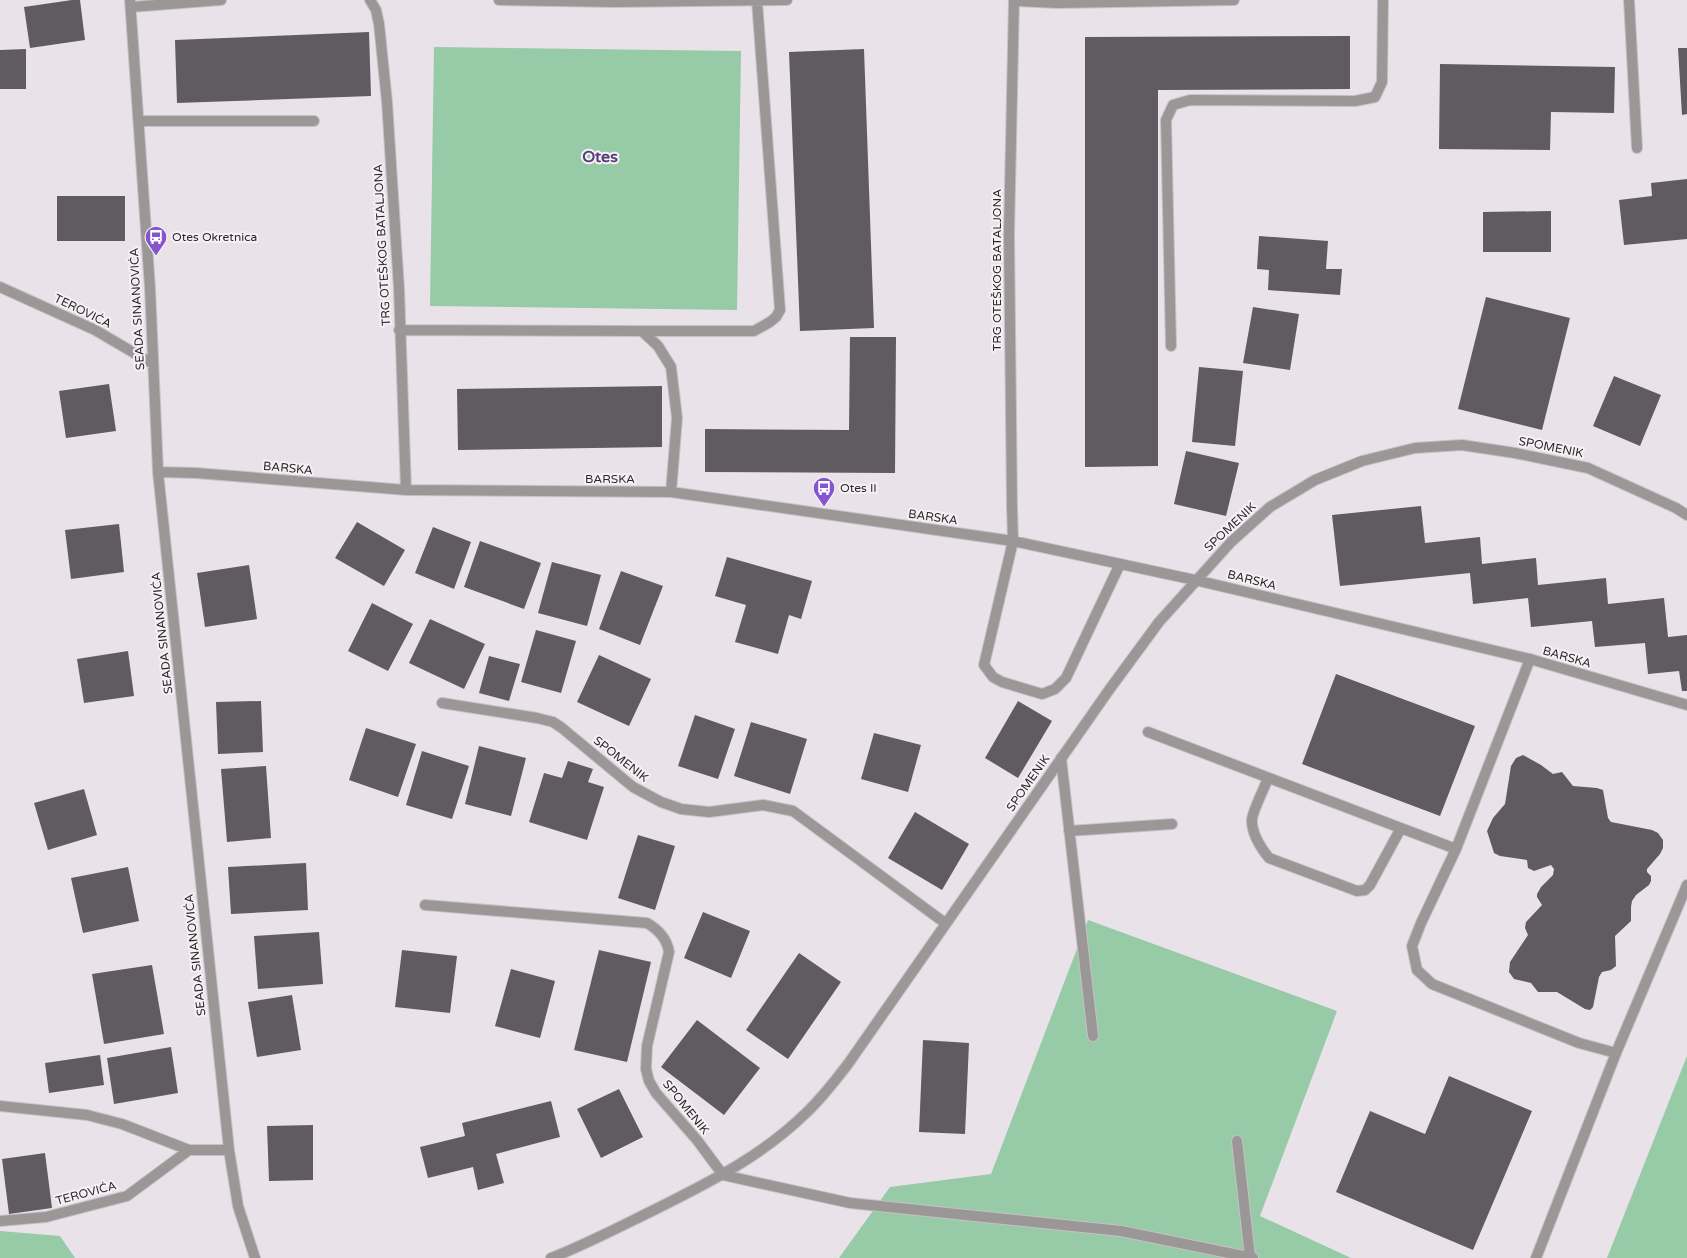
<svg xmlns="http://www.w3.org/2000/svg" width="1687" height="1258" viewBox="0 0 1687 1258" font-family="'Varela Round',sans-serif">
<style>
.green{fill:#97caa7}
.building{fill:#605b60}
.lines{fill:none;stroke-linecap:round;stroke-linejoin:round}
.lane-casing{stroke:#c7c1c7;stroke-width:12}
.street-casing{stroke:#c7c1c7;stroke-width:12}
.lane{stroke:#9b9797;stroke-width:10}
.street{stroke:#9b9797;stroke-width:10}
.labels{text-anchor:middle;stroke-width:4;stroke-linejoin:round;paint-order:stroke}
.poi-label{font-size:12px;fill:#2b282b;stroke:#f7f1f6;text-anchor:start}
.street-label{font-size:12px;fill:#2b282b;stroke:#f7f1f6}
.district-label{font-size:16px;font-weight:bold;fill:#523d79;stroke:#f7f1f6}
</style>
<rect width="100%" height="100%" fill="#e9e3e9"/>
<path class="green" d="M434,47L741,51L737,310L430,306Z
M1088,920L1337,1011L1260,1216L1351,1258H839L890,1187L991,1174Z
M1687,1056V1258H1607Z
M0,1231L60,1236L75,1258H0Z"/>
<path class="building" d="M72,0H80L85,40L30,48L24,7Z
M369,32L371,96L177,103L175,40Z
M1350,36V89L1158,90V466L1085,467V37Z
M1678,48H1687V114L1682,115Z
M26,49V89H0V50Z
M864,49L874,328L800,331L789,52Z
M1440,64L1615,67L1614,113L1551,112L1550,150L1439,149Z
M1687,179V239L1624,245L1619,200L1652,196L1651,183Z
M57,196H125V241H57Z
M1551,211V252H1483V212Z
M1259,236L1328,241L1326,269H1342L1340,295L1268,290L1269,270L1257,269Z
M1486,297L1570,318L1542,430L1458,409Z
M1253,307L1299,314L1290,370L1243,363Z
M850,337H896L895,473L705,472V429L849,430Z
M1199,367L1243,371L1235,446L1192,442Z
M1614,376L1661,395L1640,446L1593,426Z
M109,384L116,431L66,438L59,391Z
M662,386V447L458,450L457,389Z
M1186,451L1239,463L1226,516L1174,504Z
M1421,506L1425,543L1480,537L1482,564L1536,558L1538,585L1606,578L1608,604L1664,598L1668,637L1687,635V691H1682L1679,671L1648,674L1645,643L1595,647L1592,621L1531,627L1528,598L1473,604L1470,573L1340,586L1332,515Z
M357,522L405,550L384,586L335,558Z
M119,524L124,572L71,579L65,530Z
M433,527L471,542L454,589L415,573Z
M480,541L541,563L524,609L464,587Z
M727,557L812,581L801,619L789,615L778,654L735,642L746,605L715,596Z
M552,562L601,575L587,626L538,613Z
M249,565L257,619L205,627L197,573Z
M621,571L663,586L640,645L599,629Z
M372,603L413,624L388,671L348,651Z
M430,619L485,644L464,689L409,663Z
M536,630L576,641L561,693L521,682Z
M128,651L134,696L84,703L77,659Z
M599,655L651,679L629,726L577,702Z
M489,656L520,664L509,701L479,693Z
M1336,674L1475,726L1440,816L1302,764Z
M261,701L263,752L218,754L216,702Z
M1018,701L1052,721L1018,778L985,758Z
M695,715L735,729L718,779L678,766Z
M751,722L807,739L790,794L734,776Z
M366,728L416,744L398,797L349,780Z
M874,733L921,745L908,792L861,779Z
M479,746L526,758L511,816L465,804Z
M422,751L469,766L452,819L406,805Z
M1523,755L1541,765L1553,774L1562,772L1573,786L1597,788L1603,790L1608,818L1611,822L1652,830L1658,833L1663,840V848L1660,854L1647,869V872L1651,876V881L1649,885L1636,895L1632,901L1631,907V921L1615,936L1616,966L1611,970L1602,972L1599,977L1593,1007L1590,1010L1585,1009L1557,992H1538L1531,983L1514,979L1509,972L1510,962L1528,935L1525,928L1526,922L1542,905L1537,897V894L1541,887L1553,875L1554,869L1551,865L1534,871L1528,868L1527,860L1500,856L1494,853L1487,831L1493,818L1505,804L1511,766L1516,758Z
M568,761L593,769L588,782L604,787L587,840L529,822L544,773L562,778Z
M266,766L271,838L227,842L221,769Z
M84,789L97,835L48,850L34,803Z
M915,812L969,844L942,890L888,858Z
M638,835L675,846L655,910L618,898Z
M306,863L308,910L231,914L228,867Z
M128,867L139,921L83,933L71,878Z
M703,912L750,931L731,978L684,958Z
M319,932L323,984L258,989L254,936Z
M402,950L457,956L450,1013L395,1007Z
M599,950L651,962L627,1062L574,1050Z
M799,953L841,982L788,1059L746,1030Z
M152,965L164,1034L104,1044L92,974Z
M511,969L555,981L540,1038L495,1026Z
M292,995L301,1050L257,1057L248,1002Z
M697,1020L760,1068L724,1115L661,1067Z
M923,1040L969,1043L965,1134L919,1132Z
M171,1047L178,1093L114,1104L107,1058Z
M100,1055L104,1085L49,1093L45,1063Z
M1449,1076L1532,1111L1473,1250L1336,1192L1370,1111L1425,1134Z
M619,1089L643,1137L601,1158L577,1109Z
M551,1101L560,1137L496,1154L504,1183L478,1190L473,1167L428,1178L420,1147L465,1136L462,1123Z
M313,1125V1180L269,1181L267,1126Z
M45,1153L52,1208L9,1214L2,1159Z"/>
<g class="lines">
<g class="lane-casing">
<path id="lane" d="M1629,0L1637,148
M1171,346L1166,120L1173,105L1190,100L1355,101L1375,97L1382,82L1383,0
M1013,541L984,665L993,677L1002,682L1042,694L1055,689L1066,678L1120,564
M1530,659L1456,849L1421,923L1412,946L1417,970L1432,984L1579,1043L1616,1053
M1148,732L1456,849
M1061,758L1093,1036
M1268,778C1265,787 1253,810 1252,819C1251,833 1261,848 1269,858L1357,891L1365,890L1370,885L1401,828
M1069,831L1172,824
M1237,1141L1250,1257"/>
</g>
<g class="street-casing">
<path id="street" d="M130,0L150,288L158,472L229,1150L238,1206L255,1258
M370,0L376,10L379,24L387,102L399,289L406,490
M499,0L614,2L787,0
M1014,1L1058,3L1234,0
M131,7L221,0
M139,121H314
M0,287L95,330L153,364
M399,330L642,331L658,346L671,367L677,418L671,492
M642,331H754L770,322L776,317L780,310L757,1
M158,472L196,473L406,490L671,492L1013,541L1195,580L1530,659L1687,705
M1013,541L1012,507L1009,234L1014,0
M442,703L537,718L553,722L562,728L633,787L661,802L681,809L709,812L763,805L793,811L945,923
M425,905L647,923C659,930 667,939 669,952L647,1046L646,1069L649,1081L656,1093L697,1140L723,1175L850,1203L1121,1231L1253,1258
M0,1106L87,1115L122,1124L189,1150H229
M0,1221L46,1217L127,1196L189,1150
M551,1258C587,1244 621,1226 656,1209C710,1182 762,1156 806,1113C822,1098 835,1081 848,1064L1109,690L1159,622L1231,542L1270,507L1315,480L1362,461L1415,448L1462,445L1515,453L1588,468L1676,508L1687,515
M1536,1258L1616,1053L1687,885"/>
</g>
<use href="#lane" class="lane"/>
<use href="#street" class="street"/>
</g>
<defs>
<g id="bus-pin" transform="scale(1.15)"><path d="M0 17L-7.5 6A9.5 9.5 0 1 1 7.5 6Z" fill="#8455cd" stroke="#f7f1f6"/><path d="M-5-6H5V4H4V6H2V4H-2V6H-4V4H-5ZM-3.5-4V0h7V-4ZM-3.5 1.2v1.5H-2V1.2ZM2 1.2v1.5H3.5V1.2Z" fill="#fff"/></g>
</defs>
<g fill-rule="evenodd">
<use href="#bus-pin" x="156" y="237"/>
<use href="#bus-pin" x="824" y="488"/>
</g>
<g class="labels">
<g class="poi-label">
<text x="172" y="241">Otes Okretnica</text>
<text x="840" y="492">Otes II</text>
</g>
<g class="street-label">
<text transform="translate(382 245) rotate(-93)" y="4">TRG OTEŠKOG BATALJONA</text>
<text transform="translate(997 270) rotate(-90)" y="4">TRG OTEŠKOG BATALJONA</text>
<text transform="translate(137 309) rotate(-93)" y="4">SEADA SINANOVIĆA</text>
<text transform="translate(83 311) rotate(26)" y="4">TEROVIĆA</text>
<text transform="translate(1551 447) rotate(11)" y="4">SPOMENIK</text>
<text transform="translate(288 468) rotate(5)" y="4">BARSKA</text>
<text x="610" y="483">BARSKA</text>
<text transform="translate(933 517) rotate(8)" y="4">BARSKA</text>
<text transform="translate(1230 527) rotate(-43)" y="4">SPOMENIK</text>
<text transform="translate(1252 580) rotate(14)" y="4">BARSKA</text>
<text transform="translate(162 633) rotate(-96)" y="4">SEADA SINANOVIĆA</text>
<text transform="translate(1567 657) rotate(16)" y="4">BARSKA</text>
<text transform="translate(621 759) rotate(38)" y="4">SPOMENIK</text>
<text transform="translate(1028 783) rotate(-55)" y="4">SPOMENIK</text>
<text transform="translate(195 955) rotate(-96)" y="4">SEADA SINANOVIĆA</text>
<text transform="translate(686 1107) rotate(51)" y="4">SPOMENIK</text>
<text transform="translate(86 1193) rotate(-15)" y="4">TEROVIĆA</text>
</g>
<g class="district-label">
<text x="600" y="162">Otes</text>
</g>
</g>
</svg>
